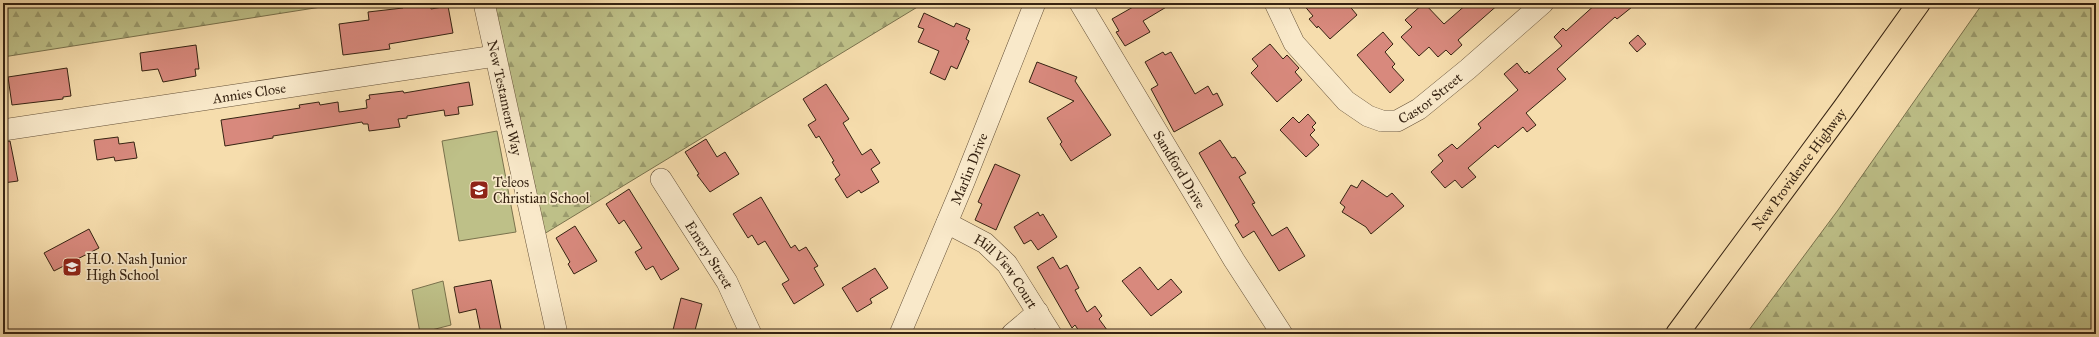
<svg xmlns="http://www.w3.org/2000/svg" width="2099" height="337" viewBox="0 0 2099 337" font-family="'IM FELL Great Primer',serif">
<style>
.forest{fill:url(#forest-firs);stroke:#7a724d}
.pitch{fill:#bec088;stroke:#7a724d}
.building{fill:#d8897d;stroke:#362312}
.lines{fill:none;stroke-linecap:round;stroke-linejoin:round}
.minor-casing{stroke:#665239;stroke-width:22}
.highway-casing{stroke:#362312;stroke-width:24}
.minor{stroke:#f9e9ca;stroke-width:21}
.highway{stroke:#f6ddad;stroke-width:22}
.labels{text-anchor:middle;stroke-width:3.5;stroke-linejoin:round;paint-order:stroke}
.street-label{font-size:14px;fill:#362312;stroke:#f9e9ca}
.poi-label{font-size:14px;fill:#362312;stroke:#f9e9ca;text-anchor:start}
</style>
<defs>
<pattern id="forest-firs" width="22" height="20" patternUnits="userSpaceOnUse"><rect width="22" height="20" fill="#bec088"/><path d="M5 1l3.5 6h-7zM16 11l3.5 6h-7z" fill="#9b9c6e"/></pattern>
</defs>
<rect width="100%" height="100%" fill="#f6ddad"/>
<filter id="stains"><feTurbulence type="fractalNoise" baseFrequency=".005" numOctaves="4"/><feColorMatrix values="0 0 0 0 .2 0 0 0 0 .09 0 0 0 0 .02 0 0 0 .5 -.17"/></filter>
<radialGradient id="worn" r=".72"><stop offset=".6" stop-color="#630" stop-opacity="0"/><stop offset="1" stop-color="#630" stop-opacity=".3"/></radialGradient>
<path class="forest" d="M3,3H320L321,7L3,57Z
M488,3H924L539,237Z
M1983,3H2096V334H1746L1838,210Z"/>
<path class="pitch" d="M497,131L516,232L459,241L442,141Z
M443,281L451,325L420,333L412,290Z"/>
<path class="building" d="M420,3H430L431,9L448,6L453,33L389,44L390,49L343,55L339,24L369,20L368,12L403,8V6Z
M1140,3H1173L1143,21L1150,32L1125,46L1116,32L1119,31L1112,19Z
M1302,3H1347L1357,15L1330,39L1318,26L1317,28L1309,19L1313,16Z
M1424,3L1444,24L1468,3H1500L1458,40L1462,45L1451,55L1446,50L1438,57L1429,47L1419,56L1401,37L1412,27L1405,20Z
M1597,3H1637L1617,19L1615,17L1557,69L1566,79L1526,113L1536,125L1527,132L1523,127L1498,148L1495,145L1468,168L1476,177L1462,188L1455,180L1445,188L1431,172L1443,161L1438,155L1452,144L1457,149L1481,128L1478,124L1518,90L1504,74L1517,63L1525,73L1527,71L1529,74L1562,46L1554,37L1563,28L1566,31Z
M924,13L954,27L956,23L970,29L966,39L969,41L957,69L951,66L945,80L930,73L939,51L918,42L924,29L918,27Z
M1383,32L1393,44L1385,52L1395,64L1392,67L1404,80L1390,93L1357,55Z
M1638,35L1646,44L1637,52L1629,43Z
M1270,44L1283,59L1287,55L1299,68L1295,72L1302,80L1277,102L1251,73L1258,66L1252,59Z
M196,45L199,69H195L196,76L163,82L158,69L142,71L140,53Z
M1163,52L1165,55L1171,52L1195,94L1208,86L1213,95L1217,93L1223,105L1174,132L1151,89L1158,85L1145,62Z
M1037,62L1077,77L1075,81L1111,135L1071,161L1060,144L1062,142L1047,118L1074,101L1029,82Z
M67,68L71,96L63,97V99L12,105L8,77Z
M469,82L473,105L458,107L459,114L445,116L444,110L407,116V118L398,119L400,127L369,131L368,124H363L362,122L273,136V138L225,146L221,120L300,108L299,105L319,102L320,105L338,102L339,112L367,108L366,100L370,99L369,95L403,91L404,93Z
M826,84L849,119L843,123L862,155L871,149L880,163L871,169L879,182L861,193L859,190L847,198L835,179L840,175L832,162L834,161L819,136L816,138L808,125L816,120L803,99Z
M1308,114L1316,123L1312,127L1315,130L1310,135L1319,145L1306,157L1280,130L1293,117L1299,123Z
M118,137L119,144L134,142L137,158L115,161L114,157L97,160L94,140Z
M706,139L717,157L725,152L739,174L710,192L697,175L699,174L685,152Z
M1220,140L1232,158L1235,157L1246,173L1239,177L1255,203L1252,204L1272,236L1287,227L1305,256L1279,271L1254,231L1243,238L1235,225L1239,222L1199,153Z
M10,141L18,181L3,183V142Z
M995,164L1020,175L996,230L975,220L982,204L978,202Z
M1362,180L1387,197L1392,193L1404,206L1371,234L1366,227L1342,212L1345,207L1340,203L1351,185L1357,188Z
M629,189L679,269L661,280L653,266L646,270L635,252L642,248L640,245L624,220L619,224L606,204Z
M761,197L791,248L795,245L799,251L806,247L818,266L814,268L824,285L794,304L782,284L789,280L765,241L758,245L752,235L748,238L733,214Z
M1038,212L1040,216L1043,214L1057,237L1038,250L1031,240L1024,244L1014,227Z
M575,226L597,261L574,274L568,264L570,262L556,238Z
M89,229L99,248L54,271L44,253Z
M1053,257L1060,269L1067,265L1079,288L1075,290L1087,312L1095,306L1102,316L1099,319L1110,334H1081L1075,325L1072,328L1037,267Z
M1140,267L1158,290L1171,279L1182,292L1151,316L1122,281Z
M875,268L888,288L870,299L872,303L857,312L842,288Z
M491,280L502,334H481L476,309L459,313L454,287Z
M681,298L702,304L694,334H672Z"/>
<g class="lines">
<g class="minor-casing">
<g id="minor">
<path id="s1" d="M484,3L557,334"/>
<path id="s2" d="M1080,3L1234,260L1282,334"/>
<path id="s3" d="M1275,3L1294,43L1346,101L1368,116L1382,121H1397L1419,109L1468,69L1543,3"/>
<path id="s4" d="M3,130L495,56"/>
<path id="s5" d="M661,179L727,282L751,334"/>
<path id="s6" d="M947,223L985,243L1007,264L1051,334"/>
<path id="s7" d="M900,334L964,182L1035,3"/>
<path d="M1012,334L1038,312"/>
</g>
</g>
<g class="highway-casing">
<g id="highway">
<path id="s8" d="M1677,334L1844,108L1919,3"/>
</g>
</g>
<use href="#minor" class="minor"/>
<use href="#highway" class="highway"/>
</g>
<defs>
<g id="school-square" transform="scale(1)"><rect x="-9" y="-9" width="18" height="18" rx="4" fill="#8f2418" stroke="#f9e9ca"/><path d="M0-5L7-2L0 1L-7-2ZM-4 1L0 2.5L4 1V4Q0 6-4 4Z" fill="#fff"/></g>
</defs>
<g fill-rule="evenodd">
<use href="#school-square" x="479" y="190"/>
<use href="#school-square" x="72" y="267"/>
</g>
<g class="labels">
<g class="street-label">
<text dy="5" stroke="none"><textPath href="#s4" startOffset="249">Annies Close</textPath></text>
<text dy="5" stroke="none"><textPath href="#s3" startOffset="219">Castor Street</textPath></text>
<text dy="5" stroke="none"><textPath href="#s1" startOffset="97">New Testament Way</textPath></text>
<text dy="5" stroke="none"><textPath href="#s7" startOffset="179">Marlin Drive</textPath></text>
<text dy="5" stroke="none"><textPath href="#s2" startOffset="194">Sandford Drive</textPath></text>
<text dy="5" stroke="none"><textPath href="#s8" startOffset="205">New Providence Highway</textPath></text>
<text dy="5" stroke="none"><textPath href="#s5" startOffset="90">Emery Street</textPath></text>
<text dy="5" stroke="none"><textPath href="#s6" startOffset="78">Hill View Court</textPath></text>
</g>
<g class="poi-label">
<text x="493" y="187">Teleos<tspan x="493" dy="16">Christian School</tspan></text>
<text x="86" y="264">H.O. Nash Junior<tspan x="86" dy="16">High School</tspan></text>
</g>
</g>
<rect width="2099" height="337" fill="none" stroke="#f6ddad" stroke-width="16"/>
<rect x="4" y="4" width="2091" height="329" fill="none" stroke="#362312" stroke-width="2"/>
<rect x="8" y="8" width="2083" height="321" fill="none" stroke="#362312"/>
<rect width="100%" height="100%" filter="url(#stains)"/>
<rect width="100%" height="100%" fill="url(#worn)"/>
</svg>
